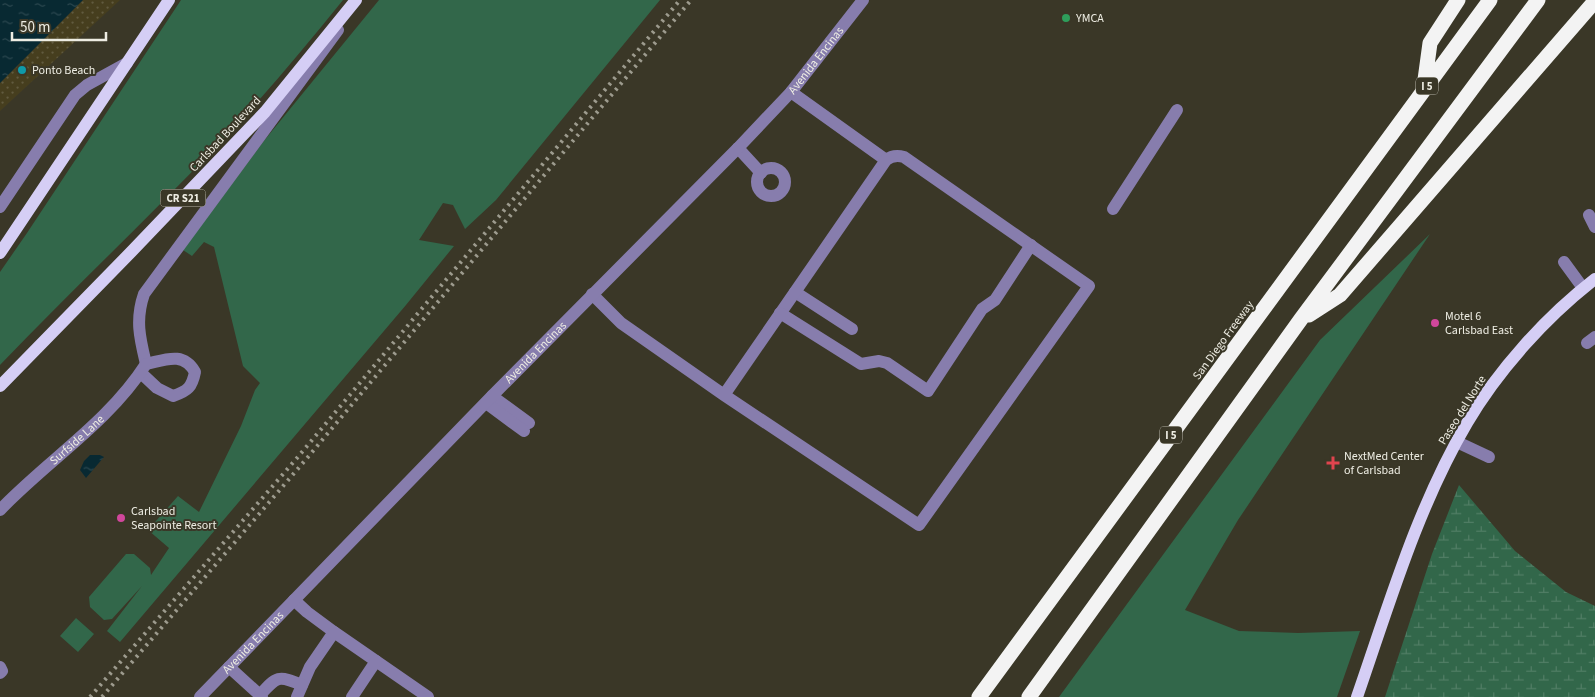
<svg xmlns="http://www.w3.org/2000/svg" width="1595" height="697" viewBox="0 0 1595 697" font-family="'Source Sans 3',sans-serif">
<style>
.grass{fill:#32674a}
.wetland{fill:url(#wetland-marsh)}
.sand{fill:url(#sand-dots)}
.water{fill:url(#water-ripples)}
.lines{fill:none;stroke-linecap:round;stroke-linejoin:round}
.minor{stroke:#877dad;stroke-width:12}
.major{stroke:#d5cef5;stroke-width:12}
.highway{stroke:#f3f3f3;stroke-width:15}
.rail{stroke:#9d9b8e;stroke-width:4;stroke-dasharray:2.5 5;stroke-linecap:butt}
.leisure-dot{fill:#2e9e5b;stroke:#3a3727;stroke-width:2}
.culture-dot{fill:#0f9aa8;stroke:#3a3727;stroke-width:2}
.hotel-dot{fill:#d1479c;stroke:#3a3727;stroke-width:2}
.health-dot{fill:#e0444e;stroke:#3a3727;stroke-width:2}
.labels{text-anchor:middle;stroke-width:4;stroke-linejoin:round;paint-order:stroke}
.shield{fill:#3a3727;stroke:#b8b6ab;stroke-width:1}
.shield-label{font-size:11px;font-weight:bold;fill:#eeede3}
.poi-label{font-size:12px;fill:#eeede3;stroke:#3a3727;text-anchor:start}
.street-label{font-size:12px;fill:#eeede3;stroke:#3a3727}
</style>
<defs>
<pattern id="wetland-marsh" width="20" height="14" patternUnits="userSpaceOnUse" patternTransform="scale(1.25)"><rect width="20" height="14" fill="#32674a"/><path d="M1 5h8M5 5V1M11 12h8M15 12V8" fill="none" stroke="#507d64"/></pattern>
<pattern id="sand-dots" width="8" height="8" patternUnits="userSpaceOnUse" patternTransform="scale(1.25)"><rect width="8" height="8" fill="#463e1e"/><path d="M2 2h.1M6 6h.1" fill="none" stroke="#615a3f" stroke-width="1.8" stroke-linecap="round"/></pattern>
<pattern id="water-ripples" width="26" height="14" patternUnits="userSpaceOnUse" patternTransform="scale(1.25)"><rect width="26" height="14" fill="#082932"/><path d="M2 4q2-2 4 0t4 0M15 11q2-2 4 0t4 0" fill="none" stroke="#2c4850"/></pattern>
</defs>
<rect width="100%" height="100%" fill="#3a3727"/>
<path class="grass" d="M181,0H343C302,51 259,102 214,149C144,222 70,292 0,365V272L27,233Z
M379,0H660L496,200L465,229L453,205L443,203L419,240L454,246L406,305L120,642L107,631L142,586L112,619L104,620L90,607L89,597L126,554H134L150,568L151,575L169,548L148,530L178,496L199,512L241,426L255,390L260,383L243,366L214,247L204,242L192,256L183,250L263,142Z
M1430,234L1238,520L1185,610L1239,631L1298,633L1360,631L1337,697H1059L1320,340Z
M76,618L94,634L78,652L60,636Z"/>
<path class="wetland" d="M1459,485L1515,551L1566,592L1595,606V697H1385L1432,554Z"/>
<path class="sand" d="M59,0H120L0,111V50Z"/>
<path class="water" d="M0,0H83L0,83Z
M90,455H100L104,457L86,478L80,470L84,461Z"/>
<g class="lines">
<g class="minor">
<path d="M791,92L886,160"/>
<path d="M738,148L761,173"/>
<circle cx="771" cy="182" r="14"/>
<path d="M0,207L75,95L87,85L127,63"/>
<path d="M1113,209L1177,110"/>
<path d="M1589,215L1595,227"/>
<path d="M1564,262L1583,288"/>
<path d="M795,292L852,329"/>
<path d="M592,294L621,323L724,395L919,525L1089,286L904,157C897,155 891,156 886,160L724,395"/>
<path d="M780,313L861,364L879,361L887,363L928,391L982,309L995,300L1031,245"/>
<path d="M1587,343L1595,337"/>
<path d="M146,364C140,339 135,320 144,294L338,30"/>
<path d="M141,373L157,388L173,396C188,391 192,387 195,372C183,351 165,360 146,364"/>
<path d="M492,396L529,423"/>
<path d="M486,403L524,431"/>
<path d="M1457,442L1489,457"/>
<path id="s1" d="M0,510C48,460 108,423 146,364"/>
<path d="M294,600L307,612L334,632L310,667L297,697"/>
<path d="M334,632L428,697"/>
<path d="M0,667L2,671L0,673"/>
<path d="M229,667L262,697"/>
<path d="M260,695C277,676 278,675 302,685"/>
<path id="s2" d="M200,697L492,396L738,148L791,92L863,0"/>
<path d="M352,697L376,661"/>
</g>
<path class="major" d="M0,253L169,0
M0,386L132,251L265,112L356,0
M1357,697C1389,605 1417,508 1467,423C1498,370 1546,317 1595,279"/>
<path class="highway" d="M1424,87L1430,43L1458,0
M1309,315L1340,295L1595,1
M979,697L1490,0
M1029,697L1301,319L1538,0"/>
<path class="rail" d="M90,697L297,458L680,0
M102,697L308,457L691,0"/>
</g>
<circle class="leisure-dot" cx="1066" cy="18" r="5"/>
<circle class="culture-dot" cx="22" cy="70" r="5"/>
<g class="hotel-dot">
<circle cx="1435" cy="323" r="5"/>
<circle cx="121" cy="518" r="5"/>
</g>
<path class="health-dot" d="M1330.5 455.5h5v5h5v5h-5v5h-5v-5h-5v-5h5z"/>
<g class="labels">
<g class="shield">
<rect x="1416" y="77.5" width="22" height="17" rx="4"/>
<rect x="160.5" y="189.5" width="45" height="17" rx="4"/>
<rect x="1160" y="426.5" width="22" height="17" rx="4"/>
</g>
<g class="shield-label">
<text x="1427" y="90">I 5</text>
<text x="183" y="202">CR S21</text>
<text x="1171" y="439">I 5</text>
</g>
<g class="poi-label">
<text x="1076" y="22">YMCA</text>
<text x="32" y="74">Ponto Beach</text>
<text x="1445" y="320">Motel 6<tspan x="1445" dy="14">Carlsbad East</tspan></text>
<text x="1344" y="460">NextMed Center<tspan x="1344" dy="14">of Carlsbad</tspan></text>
<text x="131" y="515">Carlsbad<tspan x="131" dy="14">Seapointe Resort</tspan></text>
</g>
<g class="street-label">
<text dy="4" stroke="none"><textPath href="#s2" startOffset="886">Avenida Encinas</textPath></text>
<text transform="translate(225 134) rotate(-47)" y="4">Carlsbad Boulevard</text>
<text transform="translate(1223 340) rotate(-54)" y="4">San Diego Freeway</text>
<text dy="4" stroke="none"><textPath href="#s2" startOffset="481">Avenida Encinas</textPath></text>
<text transform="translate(1462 410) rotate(-58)" y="4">Paseo del Norte</text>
<text dy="4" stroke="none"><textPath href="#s1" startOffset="104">Surfside Lane</textPath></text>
<text dy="4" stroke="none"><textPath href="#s2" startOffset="76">Avenida Encinas</textPath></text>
</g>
</g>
<path d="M12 32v8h94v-8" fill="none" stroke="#eeede3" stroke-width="2.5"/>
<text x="20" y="32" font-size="15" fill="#eeede3" stroke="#3a3727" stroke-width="4" paint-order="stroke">50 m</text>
</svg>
